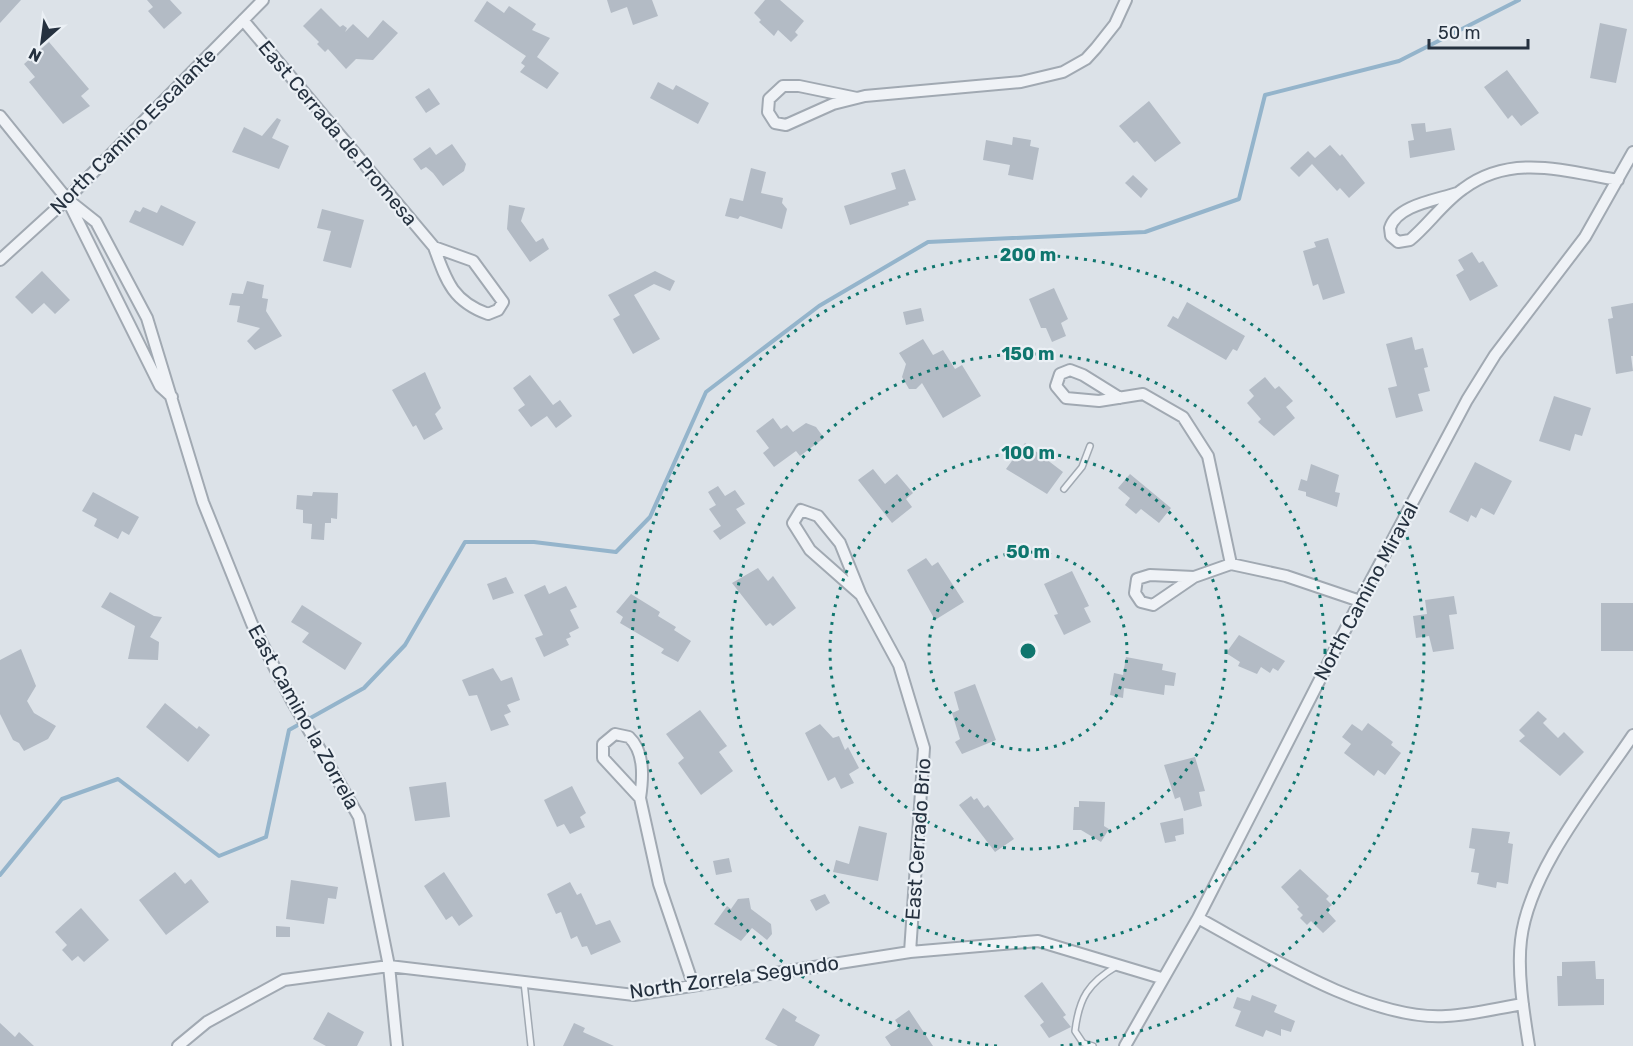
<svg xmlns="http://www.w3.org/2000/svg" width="1633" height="1046" viewBox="0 0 1633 1046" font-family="Rubik,sans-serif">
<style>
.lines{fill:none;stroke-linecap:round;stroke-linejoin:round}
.stream{stroke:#94b4cb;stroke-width:4}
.building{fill:#b3bbc5}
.lane-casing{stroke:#a1a9b2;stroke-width:8}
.street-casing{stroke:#a1a9b2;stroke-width:14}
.lane{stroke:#eff2f6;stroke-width:5}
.street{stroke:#eff2f6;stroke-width:10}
.ring{fill:none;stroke:#0f766e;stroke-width:3;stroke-dasharray:3 6}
.labels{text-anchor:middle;stroke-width:4.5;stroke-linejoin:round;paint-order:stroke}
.street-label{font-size:20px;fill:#25313f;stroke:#ebf0f5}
.centre{fill:#0f766e;stroke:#ebf0f5;stroke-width:3}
.ring-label{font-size:18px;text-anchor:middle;font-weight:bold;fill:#0f766e;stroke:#ebf0f5;stroke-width:4.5;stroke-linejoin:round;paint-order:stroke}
</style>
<rect width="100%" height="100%" fill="#dce2e8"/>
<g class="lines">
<path class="stream" d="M0,875L62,799L118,779L219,856L266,837L289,730L364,688L405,645L465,542H534L616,552L650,517L706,392L819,306L928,242L1145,232L1239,199L1265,95L1399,61L1519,0"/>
</g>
<path class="building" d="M0,0H21L0,23Z
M147,0H170L182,13L164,29L148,11L153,7Z
M607,0H652L658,16L633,25L627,7L611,13Z
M765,0H780L804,21L795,32L798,35L791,42L778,30L774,36L759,22L761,20L754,13Z
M487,1L504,13L509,6L536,24L532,30L550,38L537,57L559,73L547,89L520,72L525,66L521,63L526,56L474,21Z
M321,8L340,27L343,25L347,28L345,32L353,24L368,38L383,20L398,33L373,60L356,59L346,69L328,49L325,52L317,44L319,42L303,26Z
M1600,23L1627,29L1616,83L1590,78Z
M49,42L89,89L81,96L90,106L63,124L29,82L35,77L24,64Z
M1507,70L1539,113L1521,126L1512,115L1508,119L1484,87Z
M658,82L673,90L676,85L709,103L698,124L650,98Z
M429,88L440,104L426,113L415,97Z
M1149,101L1181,143L1155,162L1137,141L1134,143L1119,126Z
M277,118L281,120L272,138L289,146L279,169L232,152L244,127L262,136Z
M1425,123L1426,132L1451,128L1455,150L1410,158L1408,141L1414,140L1411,124Z
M1013,137L1031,140L1030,146L1039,148L1033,180L1008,175L1010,165L983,160L986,140L1012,145Z
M452,144L466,164L464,171L443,186L433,173L426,167L421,170L413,159L430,147L436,155Z
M1330,145L1340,156L1342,154L1365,183L1349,198L1340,188L1337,191L1312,164L1299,177L1290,168L1308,151L1315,158Z
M751,168L766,172L761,193L783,198L782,203L787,209L782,229L740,216L738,219L725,216L730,198L743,201Z
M905,169L916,200L908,202L909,205L850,225L844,206L896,189L891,173Z
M1133,175L1148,189L1141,198L1125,183Z
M161,205L196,222L183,246L129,222L135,210L140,212L143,207L157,213Z
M509,205L525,208L521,221L536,242L543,238L549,249L530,262L507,229Z
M322,209L364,220L351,268L323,261L331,231L317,228Z
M1328,238L1345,293L1323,300L1318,284L1313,286L1303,251L1316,247L1314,242Z
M1472,252L1479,263L1483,261L1498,286L1470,301L1456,275L1464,270L1458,260Z
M42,271L70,300L55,314L44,303L32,314L15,297Z
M655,271L675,281L670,291L654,284L634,295L660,339L633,354L613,319L620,315L608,295Z
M247,281L264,285L262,298L268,299L266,311L282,336L255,350L247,341L260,328L237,322L240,306L229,305L232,293L243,294Z
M1054,288L1068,319L1061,323L1066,336L1052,342L1046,328H1041L1029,299Z
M1187,302L1245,336L1237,351L1233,349L1226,360L1167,326L1173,316L1178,319Z
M1633,303V356H1631L1633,371L1616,374L1608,319L1613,318L1611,307Z
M921,308L924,321L906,325L903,312Z
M1412,337L1415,350L1423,348L1428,367L1424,368L1430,391L1418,394L1423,411L1396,418L1388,388L1397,386L1386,344Z
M923,339L933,355L943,350L955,369L962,365L981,396L943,418L922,383L916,389H909L902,377L906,364L899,353Z
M425,372L441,408L435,414L443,429L424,440L416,425L413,427L392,390Z
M530,375L553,405L560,400L572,416L556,428L547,416L531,427L518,410L525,405L513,388Z
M1265,377L1275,389L1279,386L1293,401L1286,407L1295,418L1274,436L1258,422L1261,419L1247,403L1254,396L1249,390Z
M1554,396L1591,408L1582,436L1575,434L1570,451L1539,441Z
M773,418L781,429L787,425L793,432L806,423L816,427L824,438L800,456L796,451L774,467L763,453L769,448L756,431Z
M1025,443L1063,472L1047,494L1006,469Z
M1475,462L1512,481L1494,515L1481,508L1476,518L1471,515L1468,522L1449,512Z
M1311,464L1339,475L1335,492L1340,493L1337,507L1306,496V492L1298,490L1301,479L1307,481Z
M873,469L885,484L897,474L913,493L906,499L912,507L892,523L858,480Z
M1130,474L1171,508L1159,523L1141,509L1136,514L1125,505L1130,498L1118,488Z
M718,486L725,496L735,490L745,504L736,509L746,523L720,540L713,531L721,526L709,509L716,505L708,492Z
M93,492L139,517L129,535L122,531L118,539L94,526L97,519L82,511Z
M313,492L338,493L337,519L331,518V523H325L324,540L311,539L312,524L303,523V510L296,509L297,495L312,496Z
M926,558L932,566L938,562L964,602L935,620L907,570Z
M758,568L768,581L773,576L796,608L773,626L770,623L766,626L732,583Z
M1072,571L1089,606L1084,608L1091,622L1064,635L1054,615L1058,614L1044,584Z
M506,577L514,593L493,600L487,584Z
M545,585L549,594L566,586L577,607L570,610L579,628L569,633L571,637L566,639L569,645L544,657L535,638L543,635L524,595Z
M110,592L154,616L162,617L150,637L159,642L158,660L128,659L135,626L101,607Z
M631,594L660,612L658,616L676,627L674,630L691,641L678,662L661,653L664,649L620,623L623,617L616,612Z
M1454,596L1457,614L1449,615L1454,649L1433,652L1429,636L1416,638L1413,616L1427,614L1425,600Z
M1601,603H1633V651H1601Z
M302,605L362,643L345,670L302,642L309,633L291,622Z
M1239,635L1285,661L1278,671L1273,668L1270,673L1261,667L1257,674L1238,666L1240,662L1226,653Z
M21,649L36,686L27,701L34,713L56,726L48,739L24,751L19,743L13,740L0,714V660Z
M1126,657L1163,664L1162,670L1176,673L1174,686L1165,685L1164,695L1124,688L1123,698L1110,695L1114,673L1123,675Z
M493,668L501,681L512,677L520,700L507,705L511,712L504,715L509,725L491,731L477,695L469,696L462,680Z
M975,684L996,740L962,754L955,742L960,739L952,713L959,710L954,692Z
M165,703L197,729L199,726L210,735L188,762L146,727Z
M700,710L727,746L719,752L733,771L701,795L678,763L684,758L666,734Z
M1538,711L1547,719L1543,723L1558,738L1564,732L1584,752L1560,776L1519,741L1525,736L1519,730Z
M1368,723L1393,742L1391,745L1401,753L1385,775L1378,770L1374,776L1344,753L1351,744L1342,737L1352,724L1362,731Z
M820,724L833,738L839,736L845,750L848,747L859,768L849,774L854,783L841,789L835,777L828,781L805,733Z
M1195,757L1205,791L1199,792L1202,806L1184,811L1180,797L1175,799L1164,765Z
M446,782L450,817L415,821L409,787Z
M572,786L586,813L580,817L585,827L570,834L564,824L557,827L544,800Z
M971,796L974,800L977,798L984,808L988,805L1014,839L995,852L959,805Z
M1079,801L1105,802L1104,826L1109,829L1101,842L1081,830H1073L1074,807H1079Z
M1183,818L1184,834L1175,836L1176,841L1165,843L1160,823Z
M859,826L887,833L878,881L833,872L836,860L849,864Z
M1472,828L1510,832L1508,843L1513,844L1508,884L1497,882L1496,888L1477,884L1479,873L1471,872L1475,849L1469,848Z
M729,858L732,872L716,875L713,861Z
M1300,869L1329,896L1326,899L1332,905L1326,910L1336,921L1323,933L1311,921L1307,925L1300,918L1303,915L1297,909L1299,907L1281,887Z
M175,872L185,884L191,879L209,902L166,935L139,900Z
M444,872L473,916L459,926L452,916L446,920L424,886Z
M291,880L338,887L336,899L328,898L324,924L286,919Z
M570,882L577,895L581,893L596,925L610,920L621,942L591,955L587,946L582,947L577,936L571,939L561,912L556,914L547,894Z
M825,894L830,903L816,911L810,900Z
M749,898L751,909L771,924L772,934L767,940L752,928L741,941L714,924L727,906L731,909L738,899Z
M81,908L109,940L84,962L78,956L72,961L62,950L67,945L55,932Z
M276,926L290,927V937H276Z
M1595,961L1596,979H1604V1005L1558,1006L1557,976H1562V962Z
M1042,982L1066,1015L1063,1017L1071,1027L1049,1038L1040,1025L1044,1022L1024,996Z
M1252,995L1277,1005L1274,1012L1295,1021L1291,1032L1281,1029V1036L1266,1030L1263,1037L1235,1026L1241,1011L1233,1008L1237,997L1250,1001Z
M783,1008L797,1017L795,1021L820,1035L814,1046H778L765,1039Z
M909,1010L933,1046H891L885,1037L900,1027L895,1020Z
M328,1012L364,1032L357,1046H326L313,1039Z
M0,1023L15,1037L19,1032L34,1046H0Z
M574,1023L585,1028L583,1032L614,1046H563Z"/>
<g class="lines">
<g class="lane-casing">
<path id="lane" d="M1064,489L1082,467L1090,446
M524,982L531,1046
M1093,1046L1083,1043L1075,1031C1079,998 1088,983 1117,966"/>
</g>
<g class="street-casing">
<path id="street" d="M243,20L434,247C446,280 452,301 488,314L498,310L503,302L473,261L434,247
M857,98L799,86H783L769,99L768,112L775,123L786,125L833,104L865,96L1021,82L1063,72L1086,59L1096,48L1115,24L1126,0
M0,116L67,199
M1457,193C1437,200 1397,205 1390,228L1391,236L1398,242L1410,240C1429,224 1443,203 1463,189C1511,153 1564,171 1618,180
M0,260L67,199L263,0
M172,397L160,386L67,199L96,222L147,318L203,502L252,624L292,701L359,817L389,966L397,1046
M1120,398L1083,375L1070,370L1060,374L1056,386L1066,398L1099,401L1143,394L1183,417L1208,456L1231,564L1286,576L1360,601
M1194,577L1153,605L1141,602L1135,593L1137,579L1150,575L1194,577L1231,564
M861,595L840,543L818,516L801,510L793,523L810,550L861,595L899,665L924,748L910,952
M640,798C643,778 645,752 629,737L615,734L603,744V758L640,798L659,884L693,984
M1198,918C1264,954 1370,1021 1446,1016C1472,1015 1498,1008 1523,1004
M178,1046L207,1022L284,980L389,966L634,995L910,952L1038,941L1161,978
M1125,1046L1198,918L1360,601L1467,400L1495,355L1585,237L1633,152
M1529,1046C1524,1014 1517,973 1521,940C1529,871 1594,793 1633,735"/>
</g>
<use href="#lane" class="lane"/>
<use href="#street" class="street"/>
</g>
<g class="ring">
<circle cx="1028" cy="651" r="99"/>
<circle cx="1028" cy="651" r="198"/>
<circle cx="1028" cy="651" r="297"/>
<path d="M997 1046A396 396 0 1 1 1059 1046"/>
</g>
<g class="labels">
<g class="street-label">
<text transform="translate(133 131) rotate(-45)" y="7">North Camino Escalante</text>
<text transform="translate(338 133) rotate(50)" y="7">East Cerrada de Promesa</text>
<text transform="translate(1366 591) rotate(-62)" y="7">North Camino Miraval</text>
<text transform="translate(304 717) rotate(61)" y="7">East Camino la Zorrela</text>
<text transform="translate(918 839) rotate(-86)" y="7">East Cerrado Brio</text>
<text transform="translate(734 977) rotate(-8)" y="7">North Zorrela Segundo</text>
</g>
</g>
<circle cx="1028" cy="651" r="9" class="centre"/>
<g class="ring-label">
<text x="1028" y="261">200 m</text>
<text x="1028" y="360">150 m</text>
<text x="1028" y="459">100 m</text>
<text x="1028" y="558">50 m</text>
</g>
<g transform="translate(42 42) rotate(208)" stroke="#ebf0f5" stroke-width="4.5" paint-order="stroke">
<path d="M0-4.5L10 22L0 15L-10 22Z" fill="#25313f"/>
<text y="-9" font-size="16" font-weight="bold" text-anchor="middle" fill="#25313f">N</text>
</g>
<path d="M1429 39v9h99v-9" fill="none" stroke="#25313f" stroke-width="3"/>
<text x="1438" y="39" font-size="18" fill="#25313f" stroke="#ebf0f5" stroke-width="4.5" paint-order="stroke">50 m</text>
</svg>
